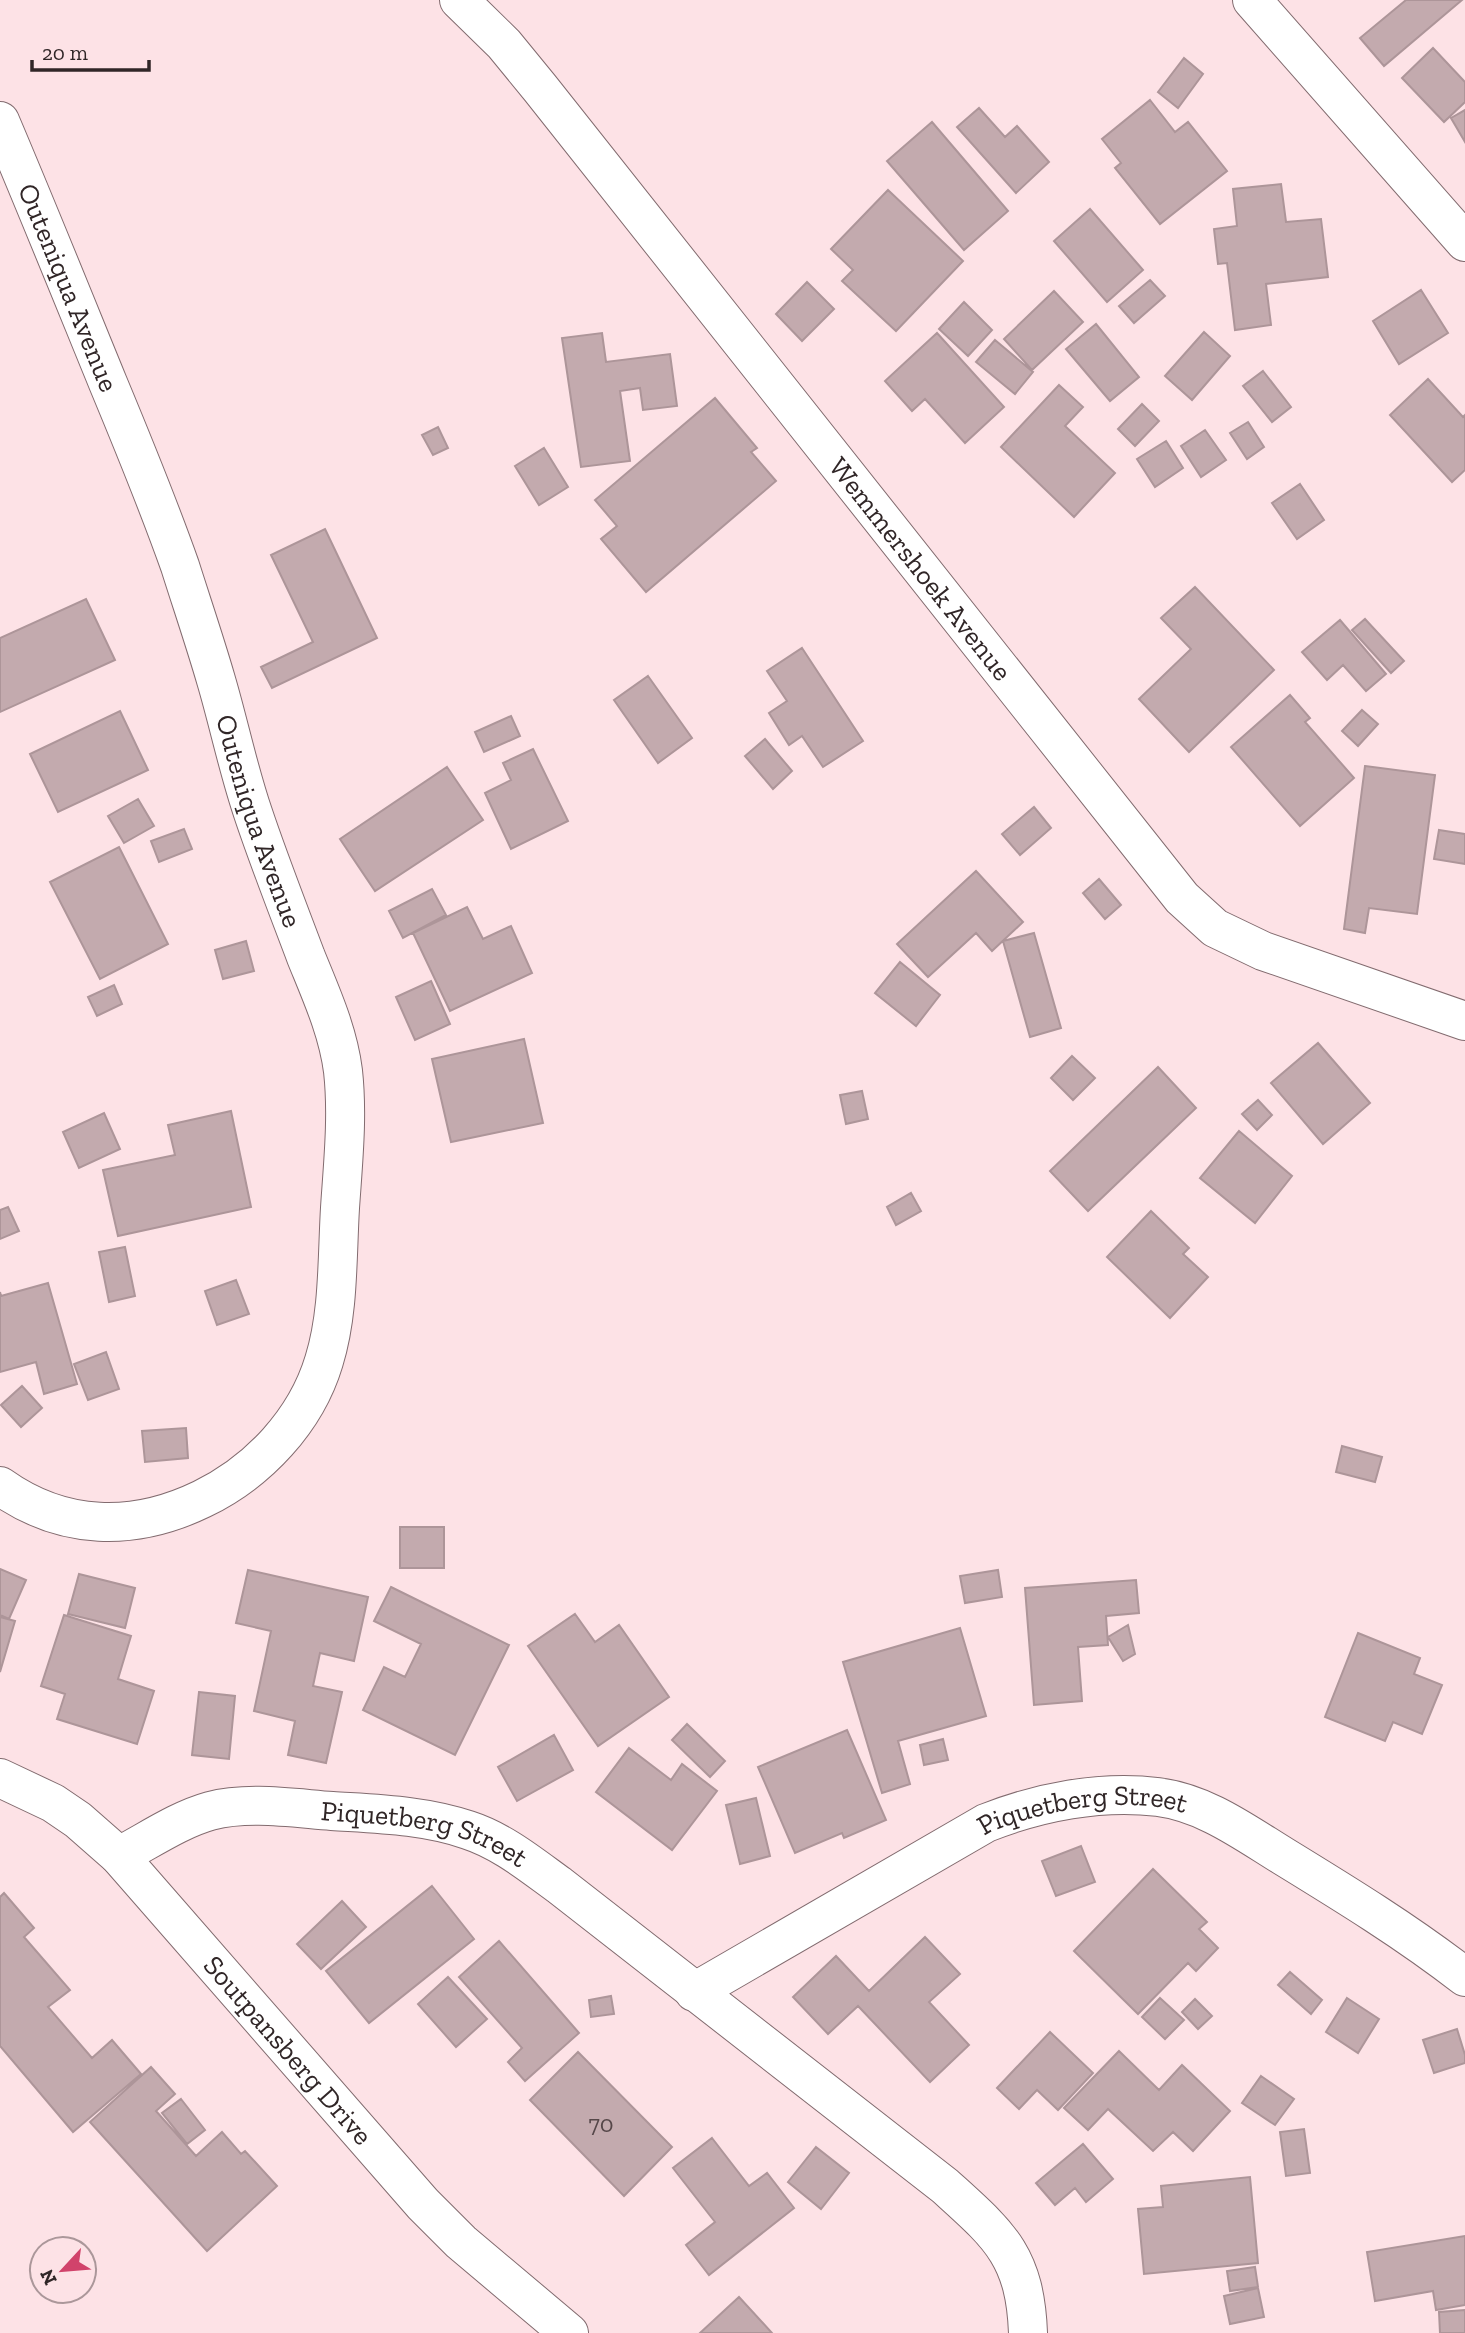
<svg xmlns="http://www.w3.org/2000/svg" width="1465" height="2333" viewBox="0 0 1465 2333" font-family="'Zilla Slab',serif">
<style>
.building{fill:#c3aaae;stroke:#ad9599;stroke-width:2}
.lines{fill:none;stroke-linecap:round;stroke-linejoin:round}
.minor-casing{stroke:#826b6f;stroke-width:40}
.minor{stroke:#fff;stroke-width:38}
.labels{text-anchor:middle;stroke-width:7;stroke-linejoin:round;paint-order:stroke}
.number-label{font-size:24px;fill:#554749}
.street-label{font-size:28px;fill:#302627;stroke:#fde2e6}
</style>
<rect width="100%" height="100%" fill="#fde2e6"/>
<path class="building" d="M1406,0H1462L1384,66L1360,38Z
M1433,48L1465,82V102L1444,122L1402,78Z
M1184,58L1203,74L1178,108L1158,92Z
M1150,100L1175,132L1188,122L1227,171L1160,224L1115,168L1121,163L1102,139Z
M979,108L1005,137L1017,126L1049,162L1016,193L957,127Z
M1465,110V142L1451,118Z
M932,122L1008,211L964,250L887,161Z
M1281,184L1286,222L1321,219L1328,277L1266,284L1271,325L1235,330L1227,263L1218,264L1214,229L1237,226L1233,189Z
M888,190L963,261L896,331L842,281L853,270L831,249Z
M1090,209L1143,270L1107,302L1054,241Z
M1150,280L1165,296L1134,323L1119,306Z
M807,282L834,309L802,341L776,314Z
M1421,290L1448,333L1399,364L1373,321Z
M1054,291L1083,322L1032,370L1004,339Z
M964,302L992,330L968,356L939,329Z
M1096,324L1139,377L1110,401L1066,349Z
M1204,332L1230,356L1192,400L1165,376Z
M602,333L606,362L670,354L677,406L643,410L640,388L620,391L630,461L581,467L562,338Z
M937,333L1004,407L965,443L925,399L912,411L885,381Z
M995,340L1033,372L1015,394L976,362Z
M1263,371L1291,407L1272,422L1243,386Z
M1428,379L1463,417L1465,415V470L1452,482L1390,415Z
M1059,385L1083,407L1065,426L1115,473L1074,517L1001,447Z
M715,398L757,448L751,452L776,481L646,592L601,539L617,526L595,500Z
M1142,404L1159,421L1135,446L1118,429Z
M1248,422L1264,447L1247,459L1230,433Z
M438,427L448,448L433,455L422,435Z
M1205,430L1226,460L1201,477L1181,446Z
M1166,441L1183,468L1155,487L1137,459Z
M544,448L568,487L539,505L515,466Z
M1300,484L1324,520L1297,539L1272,503Z
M325,529L377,638L272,688L261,667L313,642L271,555Z
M1195,587L1274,670L1189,752L1139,699L1191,649L1161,618Z
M86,599L115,660L0,712V638Z
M1365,619L1404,661L1391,673L1352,630Z
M1340,620L1386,674L1366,691L1343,665L1327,680L1302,652Z
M802,648L863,741L823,767L802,736L789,745L769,713L787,701L767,671Z
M648,676L692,738L658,763L614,700Z
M1290,695L1310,718L1305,722L1354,778L1300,826L1231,747Z
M1362,710L1378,724L1358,746L1342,731Z
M120,711L148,770L58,812L30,754Z
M511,716L520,736L484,752L475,732Z
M765,739L792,771L773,789L745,756Z
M533,749L568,821L511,849L485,793L511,780L503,763Z
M1365,766L1435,775L1417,914L1369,908L1365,933L1344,929Z
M447,767L483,820L375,891L340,839Z
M138,799L154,826L124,843L108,816Z
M1034,807L1051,828L1020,855L1002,834Z
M184,829L192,849L159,862L151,841Z
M1439,830L1465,834V864L1434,859Z
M119,847L168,944L100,979L50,882Z
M976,871L1023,922L992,951L976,933L928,977L897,944Z
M1099,879L1121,905L1105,919L1083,893Z
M432,889L446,915L403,938L389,911Z
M467,907L483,939L511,926L532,973L450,1011L413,933Z
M1034,933L1061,1028L1030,1037L1003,941Z
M246,941L254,971L223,979L215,950Z
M900,962L940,995L916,1026L875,993Z
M431,981L450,1024L415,1040L396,997Z
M114,985L122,1004L97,1016L88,997Z
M524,1039L543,1123L451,1142L432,1059Z
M1318,1043L1370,1103L1323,1144L1271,1083Z
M1072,1056L1095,1078L1073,1100L1051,1078Z
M1158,1067L1196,1108L1088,1211L1050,1171Z
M862,1091L868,1119L846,1124L840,1095Z
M1258,1100L1272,1115L1257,1130L1242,1114Z
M231,1111L251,1207L118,1236L103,1170L175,1155L168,1125Z
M104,1113L120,1149L79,1168L63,1132Z
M1239,1131L1292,1176L1255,1223L1200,1178Z
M911,1193L921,1211L896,1225L887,1207Z
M8,1207L19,1231L0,1239V1210Z
M1151,1211L1189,1248L1183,1254L1208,1277L1170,1318L1107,1257Z
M125,1247L135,1296L109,1302L99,1252Z
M236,1280L249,1314L217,1325L205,1291Z
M48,1283L77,1384L44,1394L36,1362L0,1372V1292L1,1296Z
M106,1352L119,1389L88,1400L74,1364Z
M22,1386L42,1408L21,1427L1,1405Z
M186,1428L188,1458L145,1462L142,1431Z
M1342,1446L1382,1457L1375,1482L1336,1472Z
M400,1527H444V1568H400Z
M0,1569L26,1580L9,1619L0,1615Z
M248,1570L368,1597L354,1661L320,1653L313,1686L342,1692L326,1763L288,1755L295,1721L254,1711L271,1631L236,1623Z
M998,1570L1002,1597L965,1603L960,1576Z
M79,1574L135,1588L125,1628L68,1614Z
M1136,1580L1139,1613L1106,1616L1108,1645L1078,1647L1082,1701L1034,1705L1025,1588Z
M391,1587L509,1645L455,1755L363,1710L384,1667L405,1677L421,1644L374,1621Z
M575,1614L595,1642L619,1625L669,1697L598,1746L528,1646Z
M64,1615L131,1636L118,1679L154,1691L137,1744L57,1719L65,1694L41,1686Z
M0,1617L15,1621L0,1672Z
M1128,1625L1135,1654L1123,1661L1108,1637Z
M960,1628L986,1716L898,1741L910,1784L882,1793L843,1662Z
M1358,1633L1420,1658L1414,1674L1442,1685L1422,1734L1393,1722L1385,1741L1325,1717Z
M199,1692L235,1696L229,1759L192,1755Z
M687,1724L725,1761L710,1777L672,1740Z
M847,1730L886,1820L844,1838L842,1833L795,1853L758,1767Z
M554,1735L573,1770L517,1801L498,1767Z
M943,1739L948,1760L924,1765L920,1745Z
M629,1748L671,1780L682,1764L717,1791L672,1850L596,1792Z
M756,1798L770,1856L740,1864L726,1805Z
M1081,1846L1095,1882L1056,1896L1042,1861Z
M1153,1869L1207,1922L1199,1929L1218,1948L1196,1971L1188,1963L1138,2014L1074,1951Z
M432,1886L474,1939L369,2023L326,1971Z
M4,1893L34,1928L24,1937L70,1990L48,2007L92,2058L112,2040L141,2074L73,2132L0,2046V1897Z
M342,1901L366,1927L321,1969L297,1944Z
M925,1937L960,1974L929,2002L969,2045L930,2082L858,2006L828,2034L793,1997L836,1956L869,1991Z
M499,1941L579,2033L525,2081L508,2062L522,2048L459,1977Z
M1290,1972L1322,2000L1311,2014L1278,1985Z
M448,1977L487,2019L456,2047L418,2004Z
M611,1996L614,2014L591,2017L589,2000Z
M1160,1998L1184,2020L1165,2039L1142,2017Z
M1347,1998L1379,2019L1358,2053L1326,2032Z
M1195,1999L1212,2016L1198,2029L1182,2012Z
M1457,2029L1465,2055V2063L1434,2073L1423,2040Z
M1050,2032L1093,2073L1058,2110L1037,2090L1019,2109L997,2088Z
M1119,2051L1159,2090L1182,2065L1230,2111L1193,2151L1173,2132L1153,2151L1108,2109L1088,2130L1064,2108Z
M578,2052L672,2147L624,2196L530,2100Z
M151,2067L175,2094L156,2111L196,2156L222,2132L241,2154L245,2151L277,2186L207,2251L90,2122Z
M1261,2076L1294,2099L1275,2125L1242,2103Z
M181,2099L205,2130L187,2144L162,2113Z
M1304,2129L1310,2173L1286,2176L1280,2132Z
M712,2138L749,2186L767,2173L794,2208L709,2275L686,2245L715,2222L673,2168Z
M1083,2144L1113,2179L1086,2202L1075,2188L1055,2205L1036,2183Z
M816,2147L849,2173L821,2209L788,2182Z
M1250,2177L1258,2263L1144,2274L1138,2209L1163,2207L1161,2186Z
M1465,2236V2305L1436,2310L1433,2291L1375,2301L1367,2252Z
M1255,2267L1258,2287L1230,2291L1227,2271Z
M1258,2288L1264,2317L1230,2324L1224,2296Z
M739,2297L772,2333H700Z
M1465,2310V2333H1440L1439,2312Z"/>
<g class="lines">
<g class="minor-casing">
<g id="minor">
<path id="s1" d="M459,0L504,44L540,88L1182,898L1215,928L1263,951L1465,1021"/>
<path d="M1252,0L1465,242"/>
<path id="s2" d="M0,121C37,208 72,295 108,383C133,443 158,504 180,566C192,604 205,642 216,680C229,724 238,769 253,813C269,861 288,909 306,957C321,994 338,1031 343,1071C348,1116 343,1163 340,1208C337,1258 339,1313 324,1361C306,1421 258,1472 202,1499C134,1532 63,1531 0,1486"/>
<path id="s3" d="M0,1778L53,1803L78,1820L119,1856L423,2204L461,2242L569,2333"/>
<path id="s4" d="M119,1856C148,1841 178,1820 210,1811C248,1801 292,1808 332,1811C378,1814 424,1815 468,1830C502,1841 530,1864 559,1885L945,2186C999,2235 1025,2255 1028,2333"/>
<path id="s5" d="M694,1992L986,1823C1039,1802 1100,1790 1158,1797C1205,1803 1244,1832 1283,1856C1345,1894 1407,1932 1465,1977"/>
</g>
</g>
<use href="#minor" class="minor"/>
</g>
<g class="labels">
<g class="number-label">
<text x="601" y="2132">70</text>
</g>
<g class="street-label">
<text dy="10" stroke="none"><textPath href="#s2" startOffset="180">Outeniqua Avenue</textPath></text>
<text dy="10" stroke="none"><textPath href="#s1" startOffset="733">Wemmershoek Avenue</textPath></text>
<text dy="10" stroke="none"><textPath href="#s2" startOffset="747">Outeniqua Avenue</textPath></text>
<text dy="10" stroke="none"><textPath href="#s5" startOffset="436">Piquetberg Street</textPath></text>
<text dy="10" stroke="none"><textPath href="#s4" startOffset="320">Piquetberg Street</textPath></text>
<text dy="10" stroke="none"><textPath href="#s3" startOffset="401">Soutpansberg Drive</textPath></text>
</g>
</g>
<g transform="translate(63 2270) rotate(244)"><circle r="33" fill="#fde2e6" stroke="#ab979a" stroke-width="2"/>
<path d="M0-5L12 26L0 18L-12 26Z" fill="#d1436b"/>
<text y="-10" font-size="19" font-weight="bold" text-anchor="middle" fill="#302627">N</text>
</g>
<path d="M32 60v10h117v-10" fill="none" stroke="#302627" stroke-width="3.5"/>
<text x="42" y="60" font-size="21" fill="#302627" stroke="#fde2e6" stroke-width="5" paint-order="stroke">20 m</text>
</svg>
